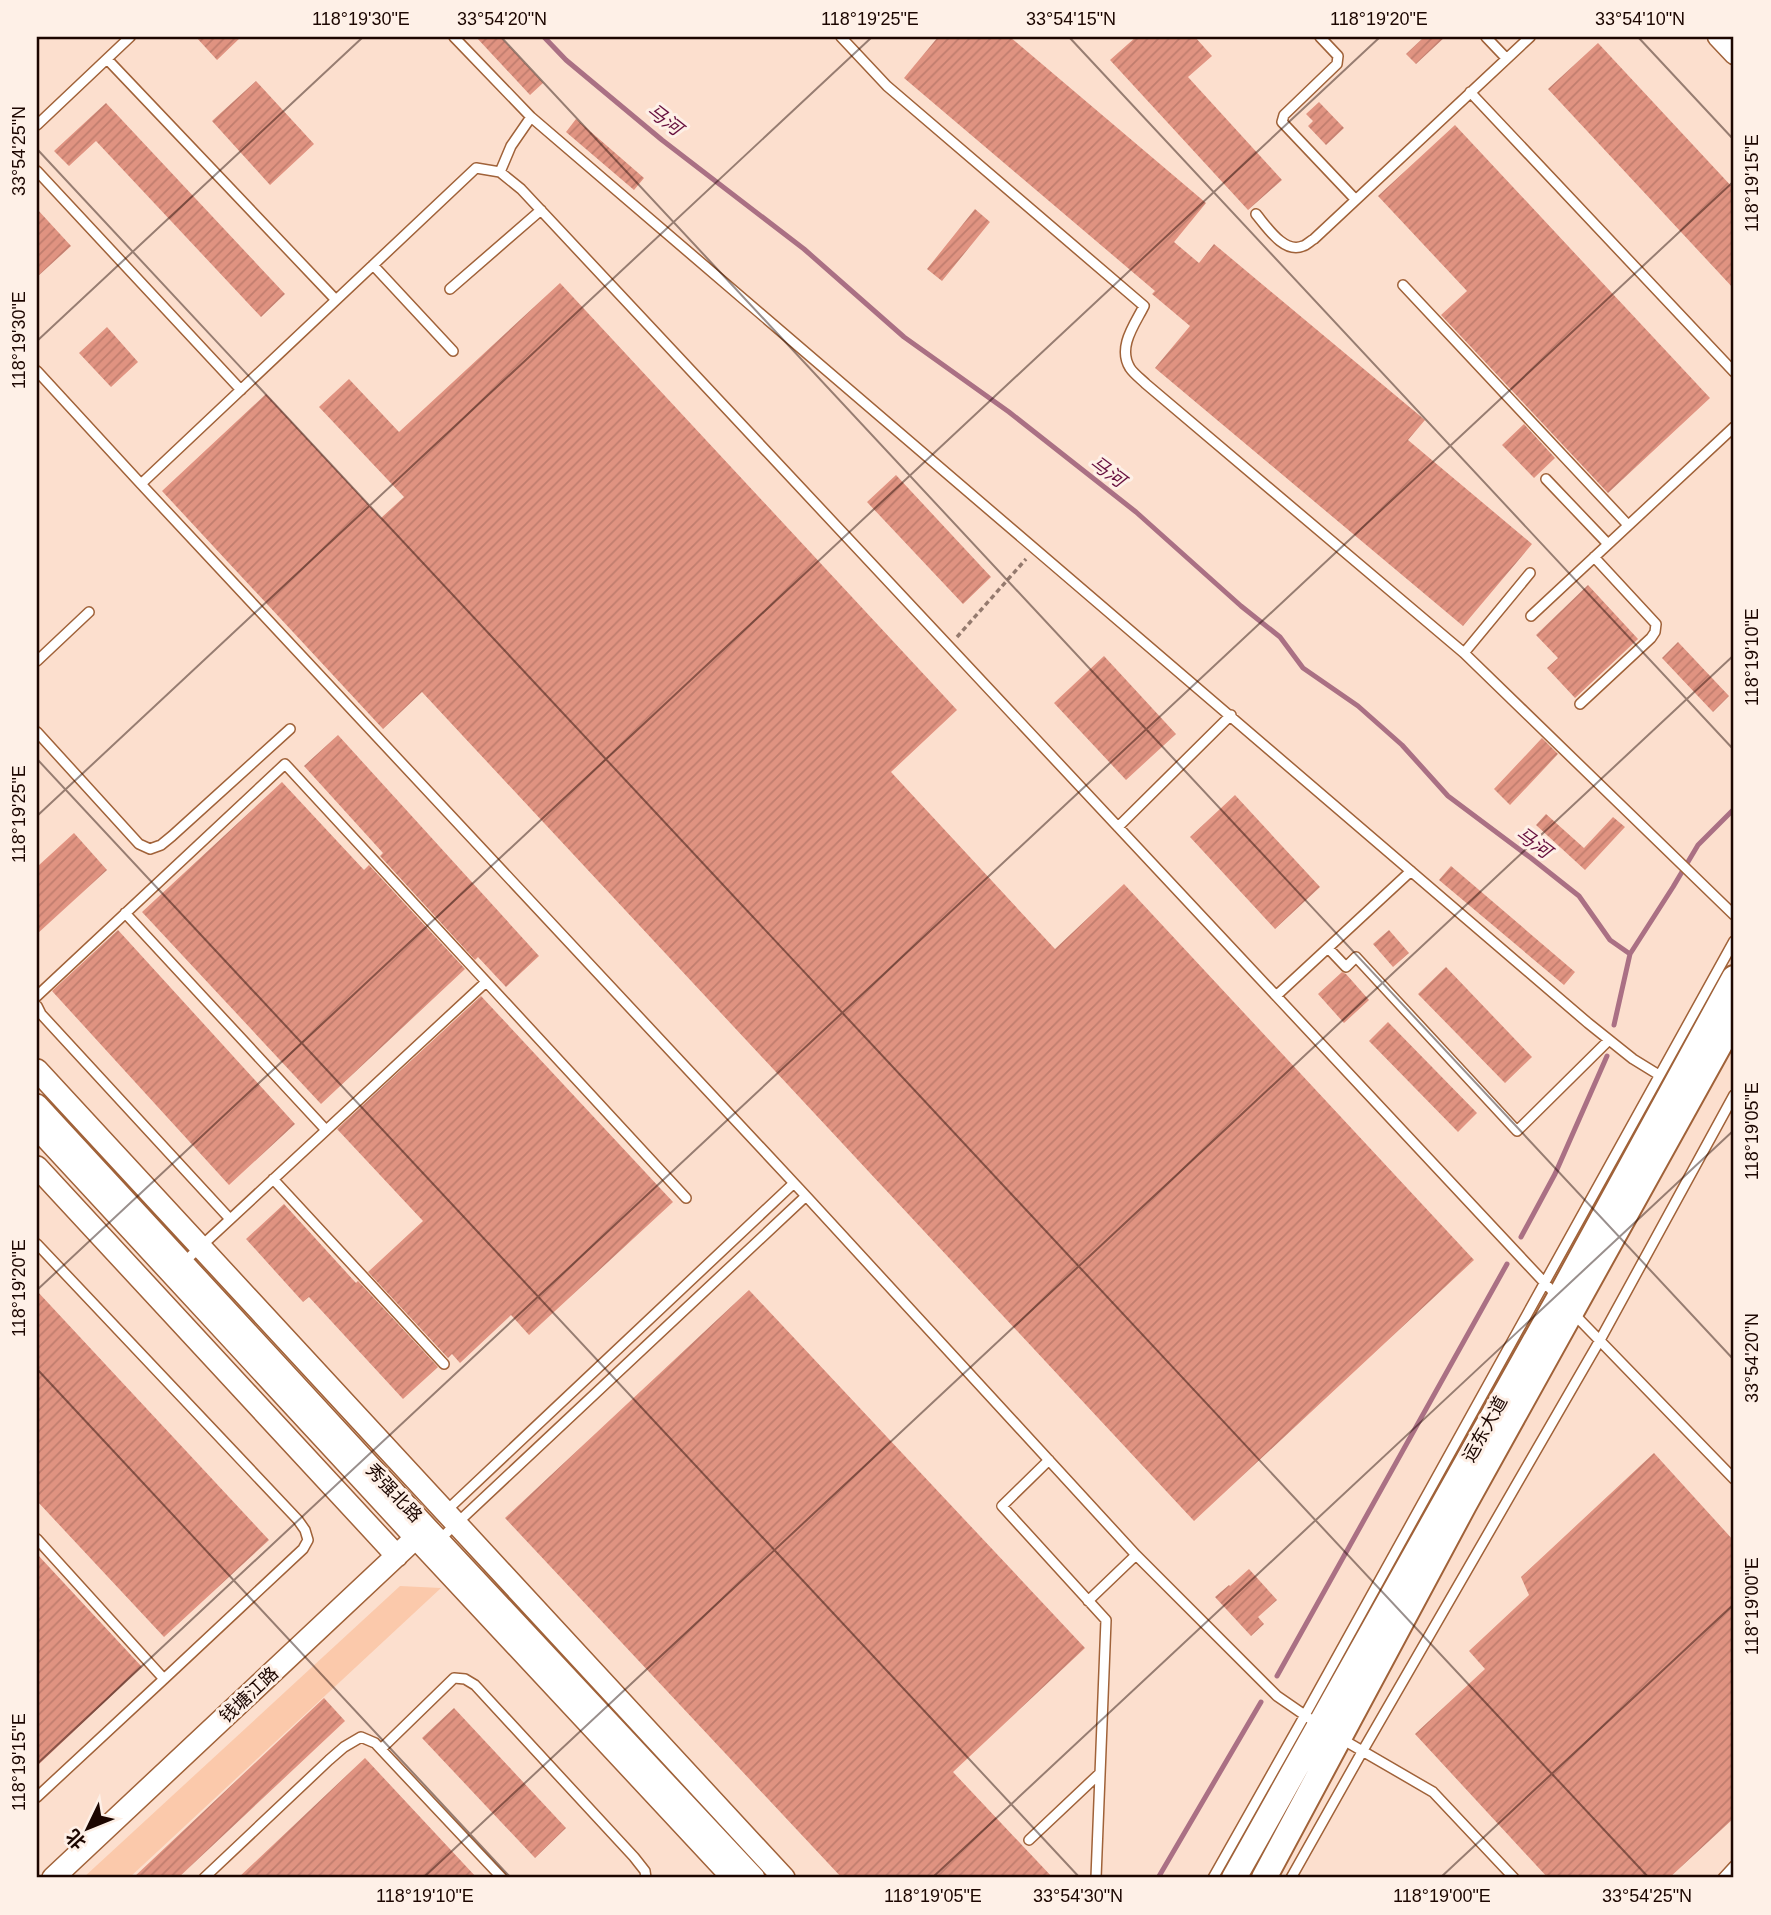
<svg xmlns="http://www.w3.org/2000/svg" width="1771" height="1915" viewBox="0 0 1771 1915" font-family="Arial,'Noto Sans SC',sans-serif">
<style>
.grass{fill:#fbc9ab}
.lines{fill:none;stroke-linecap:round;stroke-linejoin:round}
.stream{stroke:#aa7084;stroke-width:5}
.building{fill:url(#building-hatch)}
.service-casing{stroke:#a06239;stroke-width:12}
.minor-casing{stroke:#a06239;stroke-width:21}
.tertiary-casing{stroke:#a06239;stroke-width:24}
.secondary-casing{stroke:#a06239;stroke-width:28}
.path{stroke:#947a6e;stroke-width:3.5;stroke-dasharray:5 3.5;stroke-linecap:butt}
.service{stroke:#fff;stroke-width:9}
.minor{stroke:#fff;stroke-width:18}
.tertiary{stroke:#fff;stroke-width:21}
.secondary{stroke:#fff;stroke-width:24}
.ticks{fill:none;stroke:#1c0600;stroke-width:2;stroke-opacity:0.45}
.labels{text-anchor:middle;stroke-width:6;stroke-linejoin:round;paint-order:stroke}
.street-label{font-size:18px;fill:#1c0600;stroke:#fef0e7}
.water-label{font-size:19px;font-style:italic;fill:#67103f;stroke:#fef0e7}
.neatline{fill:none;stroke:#1c0600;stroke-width:2.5}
.ticks-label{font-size:18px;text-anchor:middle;fill:#1c0600}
</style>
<defs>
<pattern id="building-hatch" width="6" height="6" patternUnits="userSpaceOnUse" patternTransform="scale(1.75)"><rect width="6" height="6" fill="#e09381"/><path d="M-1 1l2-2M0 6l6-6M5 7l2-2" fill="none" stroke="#c07d6e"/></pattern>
</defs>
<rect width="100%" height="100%" fill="#fcdfce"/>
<path class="grass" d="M400,1586L441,1588L129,1878H83Z"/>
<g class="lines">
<path class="stream" d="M544,37L566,60L662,140L804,249L904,337L1009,412L1136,512L1241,606L1280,637L1303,668L1358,706L1402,745L1448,796L1531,858L1579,896L1610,940L1630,954
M1614,1025L1630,954L1673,887L1698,845L1734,809
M1521,1237L1555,1174L1607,1056
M1277,1676L1507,1264
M1158,1878L1261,1702"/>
</g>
<path class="building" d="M196,37H241L217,60Z
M476,37H500L543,83L530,95Z
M938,37H1010L1206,203L1174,242L1199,263L1214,244L1425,420L1408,440L1532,544L1463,626L1155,368L1190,326L1152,294L1155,291L904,78Z
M1136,37H1195L1212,56L1188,77L1282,180L1248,210L1110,60Z
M1424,37H1445L1416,64L1406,54Z
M1598,43L1734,189V289L1548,89Z
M256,81L314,144L270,185L212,121Z
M1319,102L1344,128L1326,145L1308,126L1313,121L1306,114Z
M106,103L285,294L261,317L96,141L69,166L54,151Z
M576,119L644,178L634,190L566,132Z
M1455,125L1710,398L1608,493L1441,315L1467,291L1378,196Z
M37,209L71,246L37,277Z
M975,209L990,222L942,281L927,269Z
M560,283L957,710L891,772L1055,949L1124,884L1474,1260L1194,1521L422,692L383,729L162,491L266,394L381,518L404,497L319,407L349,379L399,432Z
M107,327L138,362L111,387L79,353Z
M1524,424L1555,458L1534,478L1502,445Z
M896,475L991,577L963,604L867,502Z
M1588,585L1638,639L1575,698L1547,668L1558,658L1536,635Z
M1678,642L1729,696L1713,712L1662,658Z
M1104,656L1176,734L1126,780L1054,703Z
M338,735L539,956L506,987L478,957L475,960L380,856L383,853L304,766Z
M1542,738L1558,754L1510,805L1494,789Z
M282,782L364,870L369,865L465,969L321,1104L142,912Z
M1235,795L1320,887L1275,929L1190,837Z
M1546,814L1584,848L1613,817L1625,827L1585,870L1536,825Z
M74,833L107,870L37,934V867Z
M1451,866L1575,972L1564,985L1439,880Z
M118,930L295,1124L229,1185L52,991Z
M1389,930L1409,953L1393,967L1373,944Z
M1446,967L1532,1057L1505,1083L1418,994Z
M1342,972L1346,974L1369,1000L1344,1023L1318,994Z
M481,996L673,1202L529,1335L511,1315L460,1363L452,1354L448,1358L368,1272L423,1221L337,1129Z
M1388,1022L1477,1113L1458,1132L1369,1041Z
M284,1204L356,1283L358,1281L438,1367L403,1399L309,1297L303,1302L246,1239Z
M749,1290L1085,1648L953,1772L1053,1878H842L505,1518Z
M37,1291L269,1540L164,1637L37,1501Z
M1654,1453L1734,1541V1818L1669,1878H1548L1415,1734L1485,1669L1469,1651L1529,1595L1521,1577Z
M37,1554L142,1667L37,1766Z
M1249,1569L1277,1600L1258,1617L1264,1624L1251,1636L1215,1597L1229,1585L1230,1586Z
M324,1698L345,1721L178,1878H133Z
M454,1708L566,1828L535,1858L422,1738Z
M365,1758L477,1878H238Z"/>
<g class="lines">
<g class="service-casing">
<path id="service" d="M454,37L531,117L1588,1023L1633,1059L1659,1075
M841,37L887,86L1144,306C1135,324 1117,347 1130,368C1134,374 1141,379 1146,384L1464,653L1734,915
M1320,37L1338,56L1337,64L1284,115L1282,122L1355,199
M1486,37L1506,58
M107,59L336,300
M1470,92L1734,372
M37,125L130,37
M37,171L241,390
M500,172L511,146L531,117
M1256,214C1267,227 1284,254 1303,246C1307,245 1310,241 1314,239L1530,37
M373,265L453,351
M1403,285L1628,525
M450,289L541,210
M37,371L141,484
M1546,479L1608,544
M1531,616L1734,427
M1464,653L1530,573
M37,661L89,612
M1580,704L1651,638L1655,632L1656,624L1594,557
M37,732L139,844L150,849L161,845L172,836L290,729
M1118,827L1231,715
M125,913L326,1130
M1328,948L1346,967L1356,957L1517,1131L1609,1040
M37,996L285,764L686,1198
M1276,996L1411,871
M37,1006L41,1014L230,1219
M273,1179L444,1364
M37,1244L298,1520L305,1530L308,1540L303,1549L164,1679
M183,1263L486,982
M1574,1314L1734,1479
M1049,1460L1002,1506L1106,1620L1096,1878
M446,1511L794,1183
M37,1539L164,1679L37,1797
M439,1540L806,1196
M1088,1601L1136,1555
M1319,1725L1277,1696L1136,1555L806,1196L141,484L476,168L500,172L521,189L1557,1296
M1340,1738L1433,1792L1514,1878
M381,1749L454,1678L465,1679L475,1685L634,1857L645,1871L646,1878
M1029,1840L1100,1773
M204,1878L329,1760L344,1747L361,1737L375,1743L502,1878
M1213,1878L1305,1715L1734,941
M1291,1878L1362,1752L1600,1340L1734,1095
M1723,1878L1734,1866"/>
</g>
<g class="minor-casing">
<path id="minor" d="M1717,37L1734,55"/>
</g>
<g class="tertiary-casing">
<path id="tertiary" d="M37,1070L784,1878
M37,1105L427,1528L754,1878
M37,1128L416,1538L733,1878
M37,1167L397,1556
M53,1878L424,1530"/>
</g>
<g class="secondary-casing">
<path id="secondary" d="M1234,1878L1559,1298L1734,978
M1264,1878L1464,1505L1734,1019"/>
</g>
<path class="path" d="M957,637L1026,559"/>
<use href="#service" class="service"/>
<use href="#minor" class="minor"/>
<use href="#tertiary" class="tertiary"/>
<use href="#secondary" class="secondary"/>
</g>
<path class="ticks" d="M501,37L1734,1360M1069,37L1734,750M1638,37L1734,140M37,149L1649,1878M37,341L363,37M37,759L1080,1878M37,816L872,37M37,1290L1380,37M37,1369L511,1878M37,1764L1734,181M423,1878L1734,655M932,1878L1734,1130M1440,1878L1734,1604"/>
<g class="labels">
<g class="street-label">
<text transform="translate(1485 1429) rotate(-61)" y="6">运东大道</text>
<text transform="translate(394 1493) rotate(47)" y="6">秀强北路</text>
<text transform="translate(249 1695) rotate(-43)" y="6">钱塘江路</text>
</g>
<g class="water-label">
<text transform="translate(665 119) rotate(38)" y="7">马河</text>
<text transform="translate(1108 471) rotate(37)" y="7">马河</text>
<text transform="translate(1534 842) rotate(37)" y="7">马河</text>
</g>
</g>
<rect width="1771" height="1915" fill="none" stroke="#fef0e7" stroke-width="77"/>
<g transform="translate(88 1828) rotate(227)" stroke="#fef0e7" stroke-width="5" paint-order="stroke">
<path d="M0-5L12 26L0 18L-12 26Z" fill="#1c0600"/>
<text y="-10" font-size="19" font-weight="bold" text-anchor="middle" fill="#1c0600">北</text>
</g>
<rect x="38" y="38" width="1694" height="1838" class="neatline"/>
<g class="ticks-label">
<text x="361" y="25">118°19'30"E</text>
<text x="502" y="25">33°54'20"N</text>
<text x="870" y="25">118°19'25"E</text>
<text x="1071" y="25">33°54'15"N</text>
<text x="1379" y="25">118°19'20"E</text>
<text x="1640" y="25">33°54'10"N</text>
<text transform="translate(19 151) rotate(-90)" y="6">33°54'25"N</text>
<text transform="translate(1752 183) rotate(-90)" y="6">118°19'15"E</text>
<text transform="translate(19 340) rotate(-90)" y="6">118°19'30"E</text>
<text transform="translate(1752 657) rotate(-90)" y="6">118°19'10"E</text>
<text transform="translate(19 814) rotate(-90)" y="6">118°19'25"E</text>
<text transform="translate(1752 1131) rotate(-90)" y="6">118°19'05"E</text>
<text transform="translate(19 1288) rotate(-90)" y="6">118°19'20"E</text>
<text transform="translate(1752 1358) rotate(-90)" y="6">33°54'20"N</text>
<text transform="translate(1752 1606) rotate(-90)" y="6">118°19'00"E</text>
<text transform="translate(19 1762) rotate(-90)" y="6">118°19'15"E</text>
<text x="425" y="1902">118°19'10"E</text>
<text x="933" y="1902">118°19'05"E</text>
<text x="1078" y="1902">33°54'30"N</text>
<text x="1442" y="1902">118°19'00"E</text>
<text x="1647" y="1902">33°54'25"N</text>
</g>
</svg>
